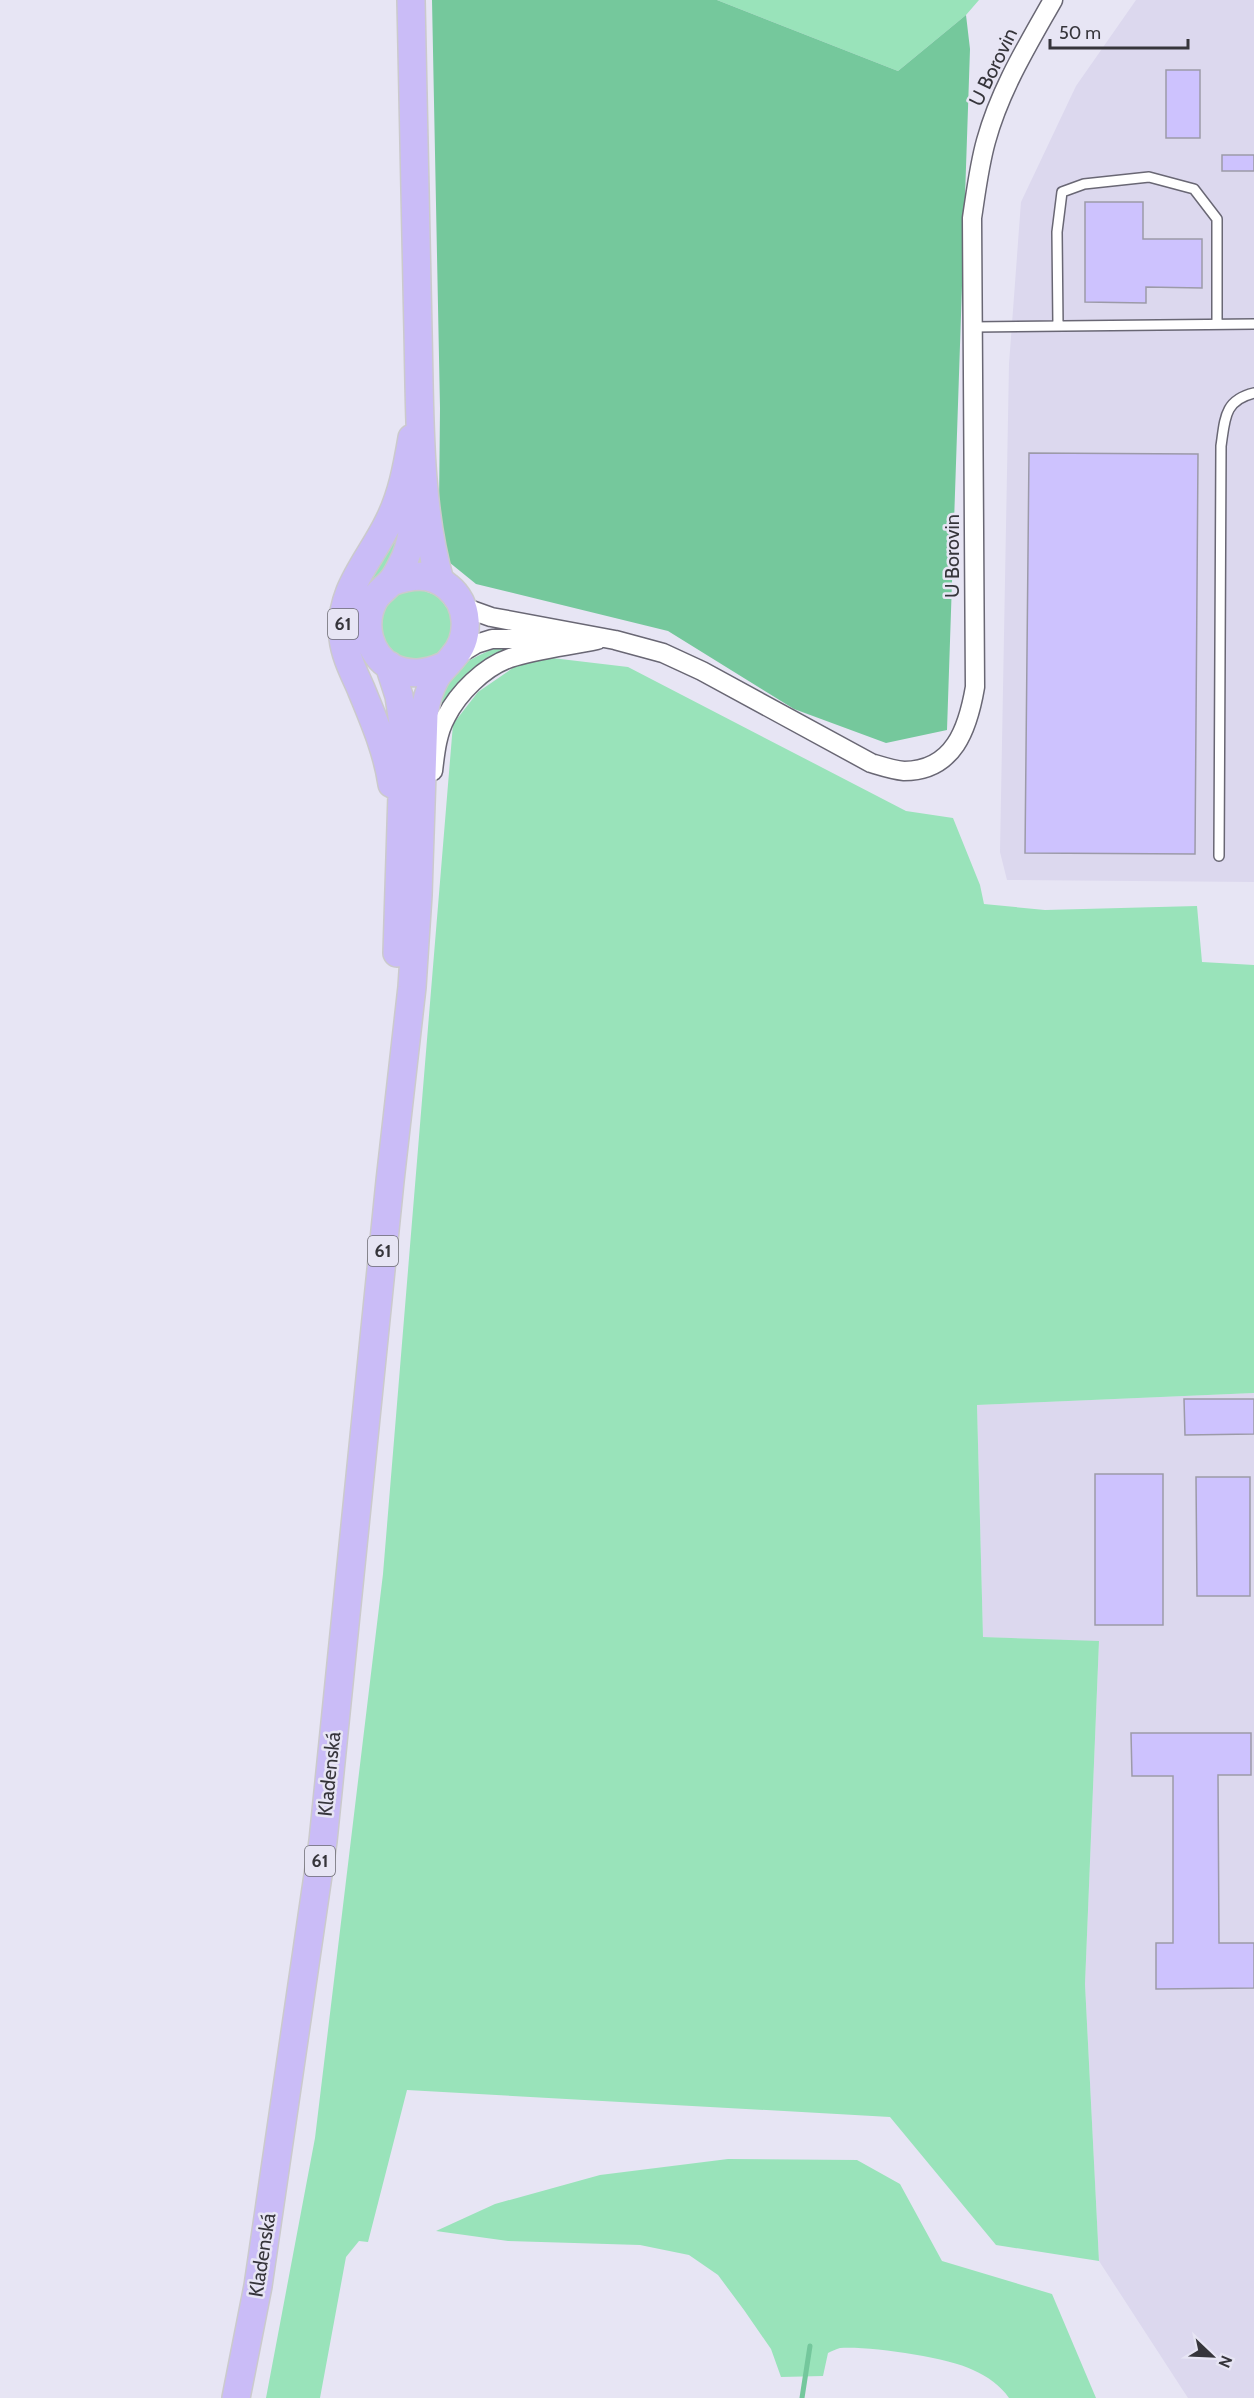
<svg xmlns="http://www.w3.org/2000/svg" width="1254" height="2398" viewBox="0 0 1254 2398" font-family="Cabin,sans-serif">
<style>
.built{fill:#dcd8ee}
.green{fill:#99e3ba}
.forest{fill:#75c89c}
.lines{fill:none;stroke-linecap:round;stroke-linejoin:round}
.stream{stroke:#74c79c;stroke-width:5}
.building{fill:#cdc2fe;stroke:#9c9aa8;stroke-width:1.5}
.service-casing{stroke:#696774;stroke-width:12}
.minor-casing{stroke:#696774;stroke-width:21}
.primary-casing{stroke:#cbcacc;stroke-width:30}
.service{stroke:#fff;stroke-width:9}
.minor{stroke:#fff;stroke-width:18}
.primary{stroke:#cabcf7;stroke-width:27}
.labels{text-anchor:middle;stroke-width:5;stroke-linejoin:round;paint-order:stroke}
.shield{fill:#e7e5f4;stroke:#6b6a72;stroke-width:1.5}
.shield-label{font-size:18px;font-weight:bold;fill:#36353b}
.street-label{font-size:20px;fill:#36353b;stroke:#e7e5f4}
</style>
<rect width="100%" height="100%" fill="#e7e5f4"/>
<path class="built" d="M1136,0H1254V882L1007,880L1000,852L1009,364L1021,202L1076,86Z
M1254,1393V2398H1188L1099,2261L1085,1984L1099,1642L983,1637L977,1405Z"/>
<path class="green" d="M717,0H979L966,15L898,71Z
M403,511L393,564L379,574L359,599Z
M419,589L438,596L450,612L453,621L451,641L430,662L393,658L378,633C385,602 385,595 419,589Z
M506,645L507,649L487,661L436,718C438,709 438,693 443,685C457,664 482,652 506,645Z
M552,658L628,667L906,811L953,818L980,885L984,904L1045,910L1197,906L1202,962L1254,965V1393L977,1405L983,1637L1099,1641L1085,1984L1099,2261L996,2245L890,2117L407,2090L368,2242L359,2241L346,2257L320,2398H266L315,2138L383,1574L453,724L478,692L520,663Z
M728,2159L857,2160L900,2184L942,2261L1052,2294L1096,2398H1009C1001,2386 987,2376 973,2370C947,2357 870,2346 840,2348C836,2349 832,2351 828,2353L823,2376L781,2377L771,2349L744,2310L718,2275L689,2255L640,2245L508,2241L436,2231L495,2204L600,2175Z"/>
<path class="forest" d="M432,0H717L898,71L966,15L970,49L947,730L886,743L794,709L668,631L476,584L444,558L439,509L440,408Z"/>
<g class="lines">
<path class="stream" d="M802,2398L810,2346"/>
</g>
<path class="building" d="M1166,70H1200V138H1166Z
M1222,155H1254V171H1222Z
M1085,202H1143V239H1202V288L1146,287V303L1085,302Z
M1029,453L1198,454L1195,854L1025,853Z
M1184,1399H1254V1434L1185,1435Z
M1095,1474H1163V1625H1095Z
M1196,1477H1250V1596H1197Z
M1131,1733H1251V1775H1218L1219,1943H1254V1988L1156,1989V1943H1173V1776H1132Z"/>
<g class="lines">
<g class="service-casing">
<path id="service" d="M1058,326L1057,232L1062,192L1084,184L1149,177L1194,189L1217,219V324
M973,327L1254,324
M1219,856L1221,446C1225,419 1224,400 1254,393"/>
</g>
<g class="minor-casing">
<path id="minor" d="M463,607L491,617L615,640L663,653L702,671L871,763C881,766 893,770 904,771C954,771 968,728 975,687L972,218C976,192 979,166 986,141C1000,90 1027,46 1053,0
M456,656L476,644L492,639H562
M433,771C435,754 437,733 446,717C458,693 484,667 510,658C537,649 569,646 597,640"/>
</g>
<g class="primary-casing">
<path id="primary" d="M411,0C413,111 416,221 418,332C420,413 418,504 440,581
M415,505C414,523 412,542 405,558C401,566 397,576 391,582C385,589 377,593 373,602C362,625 369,654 391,667C409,676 426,674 444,666
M389,665L399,696L404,730L397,953
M392,784C387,750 374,721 361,689C354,673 345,656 343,638C338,590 370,561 389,521C402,495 407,467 412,438
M236,2398L258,2286L323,1841L390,1181L412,987L418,895L424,714C426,702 429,690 435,679C440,670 447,665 453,657C471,637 469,604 448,587C431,572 411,575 391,582"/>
</g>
<use href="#service" class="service"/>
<use href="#minor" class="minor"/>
<use href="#primary" class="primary"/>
</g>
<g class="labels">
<g class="shield">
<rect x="328" y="609" width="30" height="30" rx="4.5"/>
<rect x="368" y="1236" width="30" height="30" rx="4.5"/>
<rect x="305" y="1846" width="30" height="30" rx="4.5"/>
</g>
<g class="shield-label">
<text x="343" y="630">61</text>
<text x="383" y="1257">61</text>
<text x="320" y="1867">61</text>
</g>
<g class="street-label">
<text transform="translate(993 67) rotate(-64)" y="7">U Borovin</text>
<text transform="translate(952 556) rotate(-90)" y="7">U Borovin</text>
<text transform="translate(329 1774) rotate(-84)" y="7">Kladenská</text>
<text transform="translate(262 2255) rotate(-81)" y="7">Kladenská</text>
</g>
</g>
<g transform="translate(1212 2356) rotate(113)" stroke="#e7e5f4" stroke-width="4.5" paint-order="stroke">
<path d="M0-4.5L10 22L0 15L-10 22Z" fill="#36353b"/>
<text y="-9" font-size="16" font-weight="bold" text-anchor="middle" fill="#36353b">N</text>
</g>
<path d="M1050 39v9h138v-9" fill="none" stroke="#36353b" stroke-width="3"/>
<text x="1059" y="39" font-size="18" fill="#36353b" stroke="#e7e5f4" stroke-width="4.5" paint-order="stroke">50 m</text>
</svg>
